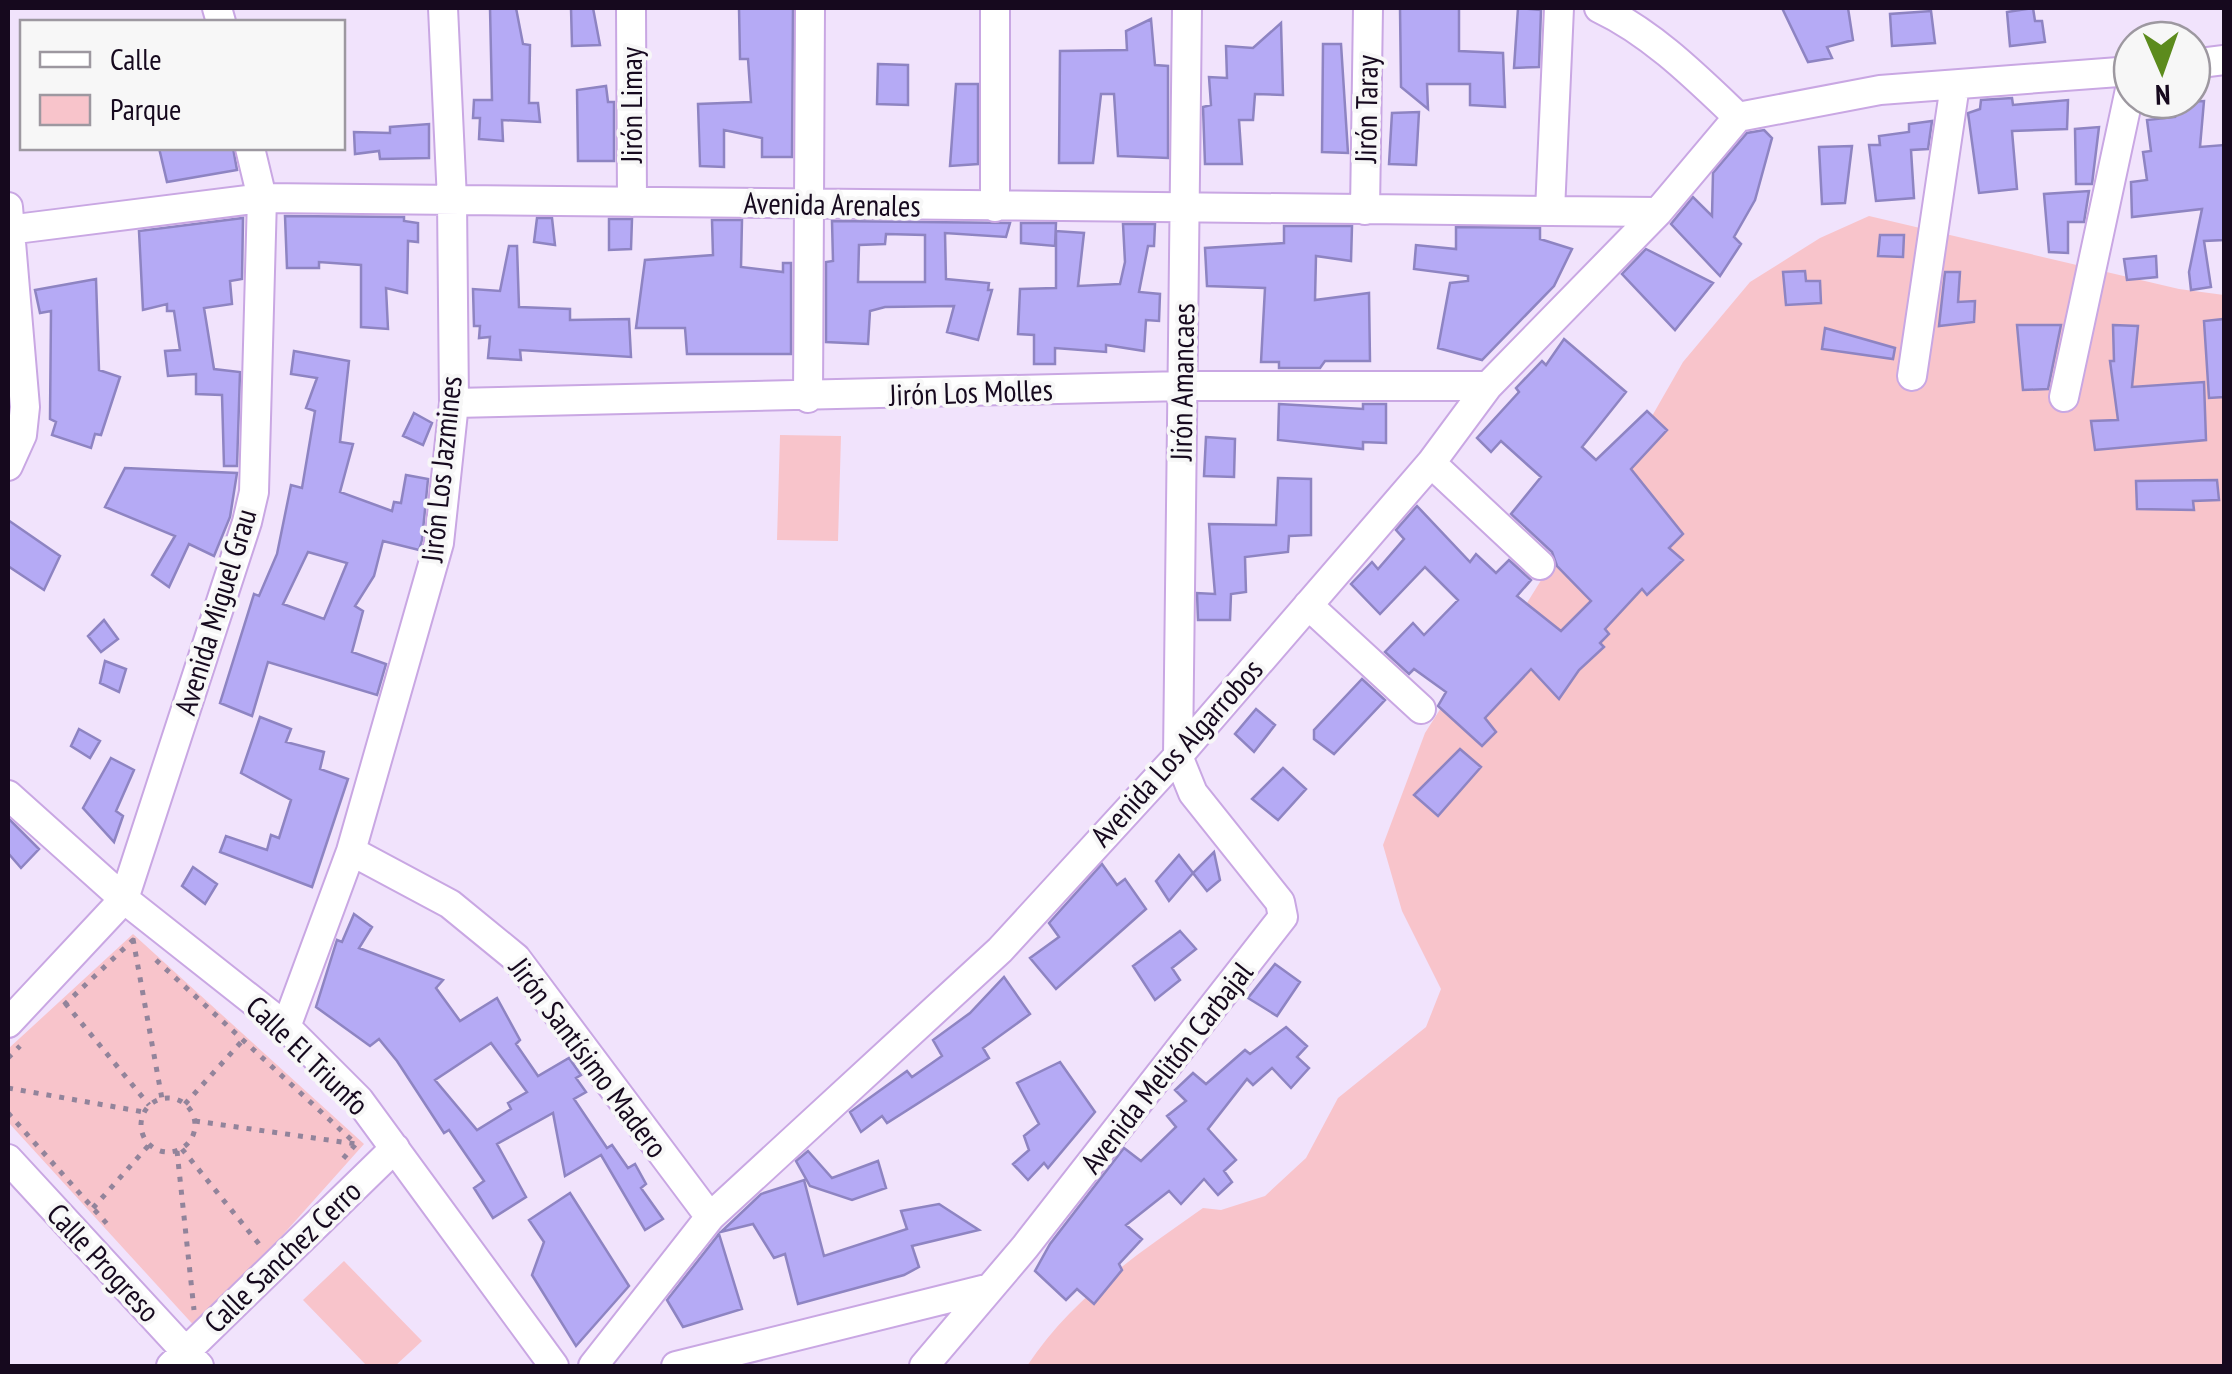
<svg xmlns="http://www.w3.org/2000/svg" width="2232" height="1374" viewBox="0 0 2232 1374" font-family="'PT Sans Narrow',sans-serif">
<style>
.green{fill:#f8c4cb}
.building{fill:#b5aaf5;stroke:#8e84c2;stroke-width:2.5;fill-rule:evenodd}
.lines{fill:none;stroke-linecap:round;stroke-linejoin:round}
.minor-casing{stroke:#c9a7e3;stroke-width:32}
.path{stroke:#92849b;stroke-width:5;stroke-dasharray:5 8;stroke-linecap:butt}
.minor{stroke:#fff;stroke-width:28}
.labels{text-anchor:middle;stroke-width:8;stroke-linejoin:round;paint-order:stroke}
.street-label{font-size:30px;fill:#16091e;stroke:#f7f7f7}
</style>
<rect width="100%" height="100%" fill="#f1e3fc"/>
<path class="green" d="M1869,216L2179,289L2224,295V1366H1027C1073,1297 1136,1255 1203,1208L1221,1210L1265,1196L1306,1158L1338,1098L1426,1027L1441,989L1402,911L1383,845L1425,733L1474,656L1517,619L1553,561L1601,520L1624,465L1683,362L1750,282L1820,238Z
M780,435L841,436L838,541L777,540Z
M133,934L364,1144L198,1330L8,1122V1049Z
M344,1261L422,1341L395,1366H367L303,1300Z"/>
<path class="building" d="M490,8H516L523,44L530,45L529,103H538L540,122L502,120L503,141L479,139L480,118H473L474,100H492Z
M571,8H593L600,45L572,46Z
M739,8H793L792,157H762V138L724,130V167L700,166L698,104L751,102L748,59H740Z
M1400,8H1459V51L1503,53L1505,107L1470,105V84H1427L1428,109L1401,87Z
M1518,8L1541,10L1539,67L1514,68Z
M1782,8H1848L1853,40L1827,47L1832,58L1808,62Z
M2033,8L2035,21H2042L2045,42L2010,46L2007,12Z
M1931,11L1935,43L1892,46L1890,14Z
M1151,19L1155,65L1168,66V158L1118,156L1114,94H1101L1093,163H1059L1060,51L1127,50L1126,31Z
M1281,23L1283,95L1255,94L1253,120H1239L1242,164H1205L1203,107L1211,105L1209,77L1227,78L1226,46L1253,48Z
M1323,44H1341L1348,153L1322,152Z
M878,64L908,65V105L877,104Z
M956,84H978V164L950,166Z
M606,86L608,102H614V161H578L577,90Z
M2012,98L2013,105L2068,100L2067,129L2012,131L2017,189L1979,193L1968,113L1980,109L1981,100Z
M2204,101L2200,147L2224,145V240L2204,241L2211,287L2191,290L2189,272L2202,209L2132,217L2131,182L2147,180L2143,152L2151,151L2147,120L2175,117L2174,103Z
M1419,112L1416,165L1389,164L1392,113Z
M1932,121L1928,149L1911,150L1914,198L1876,201L1869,145H1880L1879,136L1909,132V124Z
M429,124V158L380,159L379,151L355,154L354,132L390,133V127Z
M2099,127L2092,184H2076L2075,129Z
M1764,130L1772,138L1755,200L1734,237L1741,244L1720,276L1671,224L1693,197L1712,216L1713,173L1747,133Z
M1852,146L1845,203L1822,204L1819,147Z
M159,148H233L237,170L167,182Z
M2089,191L2084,222H2068V253L2049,252L2044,194Z
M285,216L404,217V221L418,223V242L408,241L407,293L386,288L388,329L361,327V265L319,262V268H287Z
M243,218L242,279L230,281L232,304L204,308L214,369L240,372L237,466H224L222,395L196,394V374L168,376L165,351L180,350L174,311H167V304L143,310L139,231Z
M537,218H552L555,245L534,242Z
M609,219H632L631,249L609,250Z
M712,220H742L741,267L783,272V263H791V354H687L685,328H636L645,260L713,255Z
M832,221L1010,223L1006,237L945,233L946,279L989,283L988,290H992L978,340L947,332L954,306L885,307L870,311L868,344L826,342V262L833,261ZM886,234L925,235V282H858L859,245L885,244Z
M1021,223H1056L1055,246L1021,243Z
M1123,224H1155L1154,246H1148L1139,292L1160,294L1159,321L1146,320L1144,351L1106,345V352L1055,348V364H1034V335L1018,334L1020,289L1056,288V231L1084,233L1078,286L1120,284L1125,262Z
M1284,226H1352L1351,261L1316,256L1315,300L1369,293L1370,361H1325L1320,368H1279V362H1261L1265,288L1207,286L1205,248L1284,243Z
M1456,227L1540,228V239L1572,249L1554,286L1482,360L1438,348L1450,283L1468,281V276L1414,269L1416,245L1456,249Z
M1880,235H1904L1903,257L1878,256Z
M509,246H517L519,307L570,309V320L629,319L631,357L520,350L521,360L488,358L490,337L479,338L480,326H474L473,289L500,291Z
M1646,249L1713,283L1675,330L1622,274Z
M2156,256L2157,277L2127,280L2124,259Z
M1805,271L1806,281H1820L1821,303L1786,305L1783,272Z
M1945,272H1960L1958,302L1975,301L1974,322L1939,326Z
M96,279L99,370L120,377L101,435L95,434L91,448L52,435L56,422L50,419L51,311L40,313L35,290Z
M2224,319V397L2209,398L2204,321Z
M2017,325H2061L2048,389L2023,390Z
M2113,325L2138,326L2132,387L2204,382L2206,440L2095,450L2091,421L2118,420L2110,361H2114Z
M1825,328L1895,348L1893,359L1822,349Z
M1564,339L1626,392L1582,447L1596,460L1647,411L1667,430L1631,469L1683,534L1669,548L1683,560L1647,595L1642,589L1605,629L1609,634L1600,643L1604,647L1579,670L1559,699L1531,669L1485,718L1496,732L1482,746L1438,706L1446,692L1414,669L1409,674L1385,652L1413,623L1424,635L1458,600L1425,567L1380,614L1351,584L1372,562L1378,569L1404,539L1396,530L1417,506L1470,562L1476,554L1496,573L1509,560L1531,580L1517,596L1561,631L1591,601L1557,566L1552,552L1511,514L1541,477L1501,441L1491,452L1477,438L1519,392L1516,388L1542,361L1546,365Z
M294,351L349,361L340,442L353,444L340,492L392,511L394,502L401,503L406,475L428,479L422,540L419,550L383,541L374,576L355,606L363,611L352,652L386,664L377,695L268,662L252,716L220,703L254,594L259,596L277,554L291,485L302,488L315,411L306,408L317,378L291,374ZM308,552L347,563L324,619L283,604Z
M1279,404L1363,409V404H1386V443L1363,442V449L1278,440Z
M414,413L432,423L423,445L403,436Z
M1206,437L1235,439L1234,477L1204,476Z
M125,468L237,473L230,517L214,556L189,544L169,587L152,575L175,536L105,507Z
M1278,478L1311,479V535L1289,536L1288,552L1245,557L1246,592L1231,594L1230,620H1198L1197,593L1215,594L1209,524L1276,525Z
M2217,480L2219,500L2193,501L2194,510L2137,509L2136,481Z
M8,520L60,556L44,590L8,566Z
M104,620L118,639L101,652L88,636Z
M105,661L126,669L119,692L100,683Z
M1362,679L1385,700L1334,754L1314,739V730Z
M1256,709L1275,725L1254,752L1235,734Z
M260,717L291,729L286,742L324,752L320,769L348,779L312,887L220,852L226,836L267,850L271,835L279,838L291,800L241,773Z
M79,729L100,741L90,758L71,746Z
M1460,749L1481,767L1438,816L1414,795Z
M111,758L134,770L116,811L123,816L114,842L83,808Z
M1283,768L1306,789L1278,820L1252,799Z
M8,818L39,849L21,868L8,853Z
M1214,852L1220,880L1207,891L1193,873Z
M1179,855L1193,873L1169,901L1156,881Z
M1102,864L1117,885L1125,879L1146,909L1056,989L1030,958L1059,937L1049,923Z
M193,867L217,884L205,904L182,886Z
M354,914L372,927L359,948L443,980L436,988L460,1021L497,998L520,1040L516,1044L538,1076L569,1058L581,1075L576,1078L586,1092L574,1099L607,1148L612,1145L628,1168L635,1164L646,1184L641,1188L663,1219L645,1230L601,1155L565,1176L553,1113L497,1144L526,1197L493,1218L474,1188L484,1181L449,1130L444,1133L397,1061L379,1039L370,1046L316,1007L337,940L342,942ZM491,1043L527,1092L508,1103L511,1109L477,1130L435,1080Z
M1180,931L1196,949L1172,968L1180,980L1155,1000L1133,966Z
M1275,964L1300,982L1277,1016L1248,998Z
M1004,977L1030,1014L983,1048L989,1058L887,1123L882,1116L861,1132L850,1112L907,1071L912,1077L942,1056L933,1040L970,1013Z
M1286,1027L1307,1046L1297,1057L1309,1068L1291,1088L1272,1068L1253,1085L1247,1079L1208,1129L1236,1160L1224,1171L1232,1182L1218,1195L1204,1179L1181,1204L1169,1191L1126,1225L1142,1239L1119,1264L1122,1270L1094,1304L1077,1289L1066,1300L1035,1271L1050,1244L1124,1148L1141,1161L1176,1127L1167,1116L1186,1101L1175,1090L1193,1073L1206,1084L1245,1050L1250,1054Z
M1060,1062L1095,1112L1048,1168L1044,1163L1028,1180L1013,1164L1029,1150L1024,1136L1039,1124L1017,1083Z
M808,1151L832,1178L878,1161L886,1188L852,1200L810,1186L796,1161Z
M804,1180L824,1256L907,1229L901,1211L939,1204L979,1230L912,1246L919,1267L904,1275L798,1304L785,1254L774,1258L753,1224L721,1232L761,1194Z
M570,1193L629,1286L576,1346L532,1275L544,1242L529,1220Z
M719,1234L742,1309L683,1327L667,1300Z"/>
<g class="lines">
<g class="minor-casing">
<path id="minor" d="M217,8L221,22
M631,8L632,202
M1599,8C1652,33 1696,77 1738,117
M2192,64L2224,60
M1738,117L1880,90L2132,71
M8,207L25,407L22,435L8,466
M995,207V8
M1365,210L1368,8
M1550,211L1559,8
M8,230L262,198L1658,212
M1912,376L1955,85
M2064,397L2132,80
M808,398L810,8
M454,403L1184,386H1488
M1431,463L1540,565
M1308,605L1421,709
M8,795L124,899L286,1027L359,1100L554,1366
M351,851L450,904L516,958L710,1217
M8,1023L124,899L247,522L254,492L262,198L250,148
M286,1027L351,851L439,543L454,403L452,200L443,8
M8,1159L199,1366
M171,1366L395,1148
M593,1366L710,1217L1000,950L1178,756L1431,463L1488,386L1658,212L1738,117
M676,1366L990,1288
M924,1366L1025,1247L1283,917L1280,902L1193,793L1178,756L1187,8"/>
</g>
<path class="path" d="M133,939L162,1099
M156,960L356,1144L342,1160
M65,1003L149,1105
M64,1005L133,940L136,942
M8,1058L20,1046
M8,1088L144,1112
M141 1125a27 27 0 1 1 54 0a27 27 0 1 1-54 0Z
M185,1104L243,1040
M8,1113L108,1225
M195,1121L356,1144
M182,1149L259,1244
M177,1151L194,1310
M93,1208L149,1145"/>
<use href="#minor" class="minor"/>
</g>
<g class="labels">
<g class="street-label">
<text transform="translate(632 105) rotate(-90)" y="10">Jirón Limay</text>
<text transform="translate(1367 109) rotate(-89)" y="10">Jirón Taray</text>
<text transform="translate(832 205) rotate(1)" y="10">Avenida Arenales</text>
<text transform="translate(1183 382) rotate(-89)" y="10">Jirón Amancaes</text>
<text transform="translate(971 393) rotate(-2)" y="10">Jirón Los Molles</text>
<text transform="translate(442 469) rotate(-84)" y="10">Jirón Los Jazmines</text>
<text transform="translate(216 612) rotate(-73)" y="10">Avenida Miguel Grau</text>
<text transform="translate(1177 753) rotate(-48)" y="10">Avenida Los Algarrobos</text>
<text transform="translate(307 1056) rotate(44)" y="10">Calle El Triunfo</text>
<text transform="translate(588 1058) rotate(53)" y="10">Jirón Santísimo Madero</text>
<text transform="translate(1167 1068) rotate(-52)" y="10">Avenida Melitón Carbajal</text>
<text transform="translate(283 1257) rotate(-44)" y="10">Calle Sanchez Cerro</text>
<text transform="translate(103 1263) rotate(47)" y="10">Calle Progreso</text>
</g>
</g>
<rect width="2232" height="1374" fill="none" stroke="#16091e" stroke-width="20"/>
<rect x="20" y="20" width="325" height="130" fill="#f7f7f7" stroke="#9d98a0" stroke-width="2.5"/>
<rect x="40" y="52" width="50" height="15" fill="#ffffff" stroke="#9d98a0" stroke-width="2.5"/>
<text x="110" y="70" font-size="30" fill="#16091e">Calle</text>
<rect x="40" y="95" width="50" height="30" fill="#f8c4cb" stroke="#9d98a0" stroke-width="2.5"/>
<text x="110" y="120" font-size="30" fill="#16091e">Parque</text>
<g transform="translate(2162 70) rotate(178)"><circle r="48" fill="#f7f7f7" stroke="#9d98a0" stroke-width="2.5"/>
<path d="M0-8L18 38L0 25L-18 38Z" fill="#5c8b1d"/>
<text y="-15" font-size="28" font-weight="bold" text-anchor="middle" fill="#16091e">N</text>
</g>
</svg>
